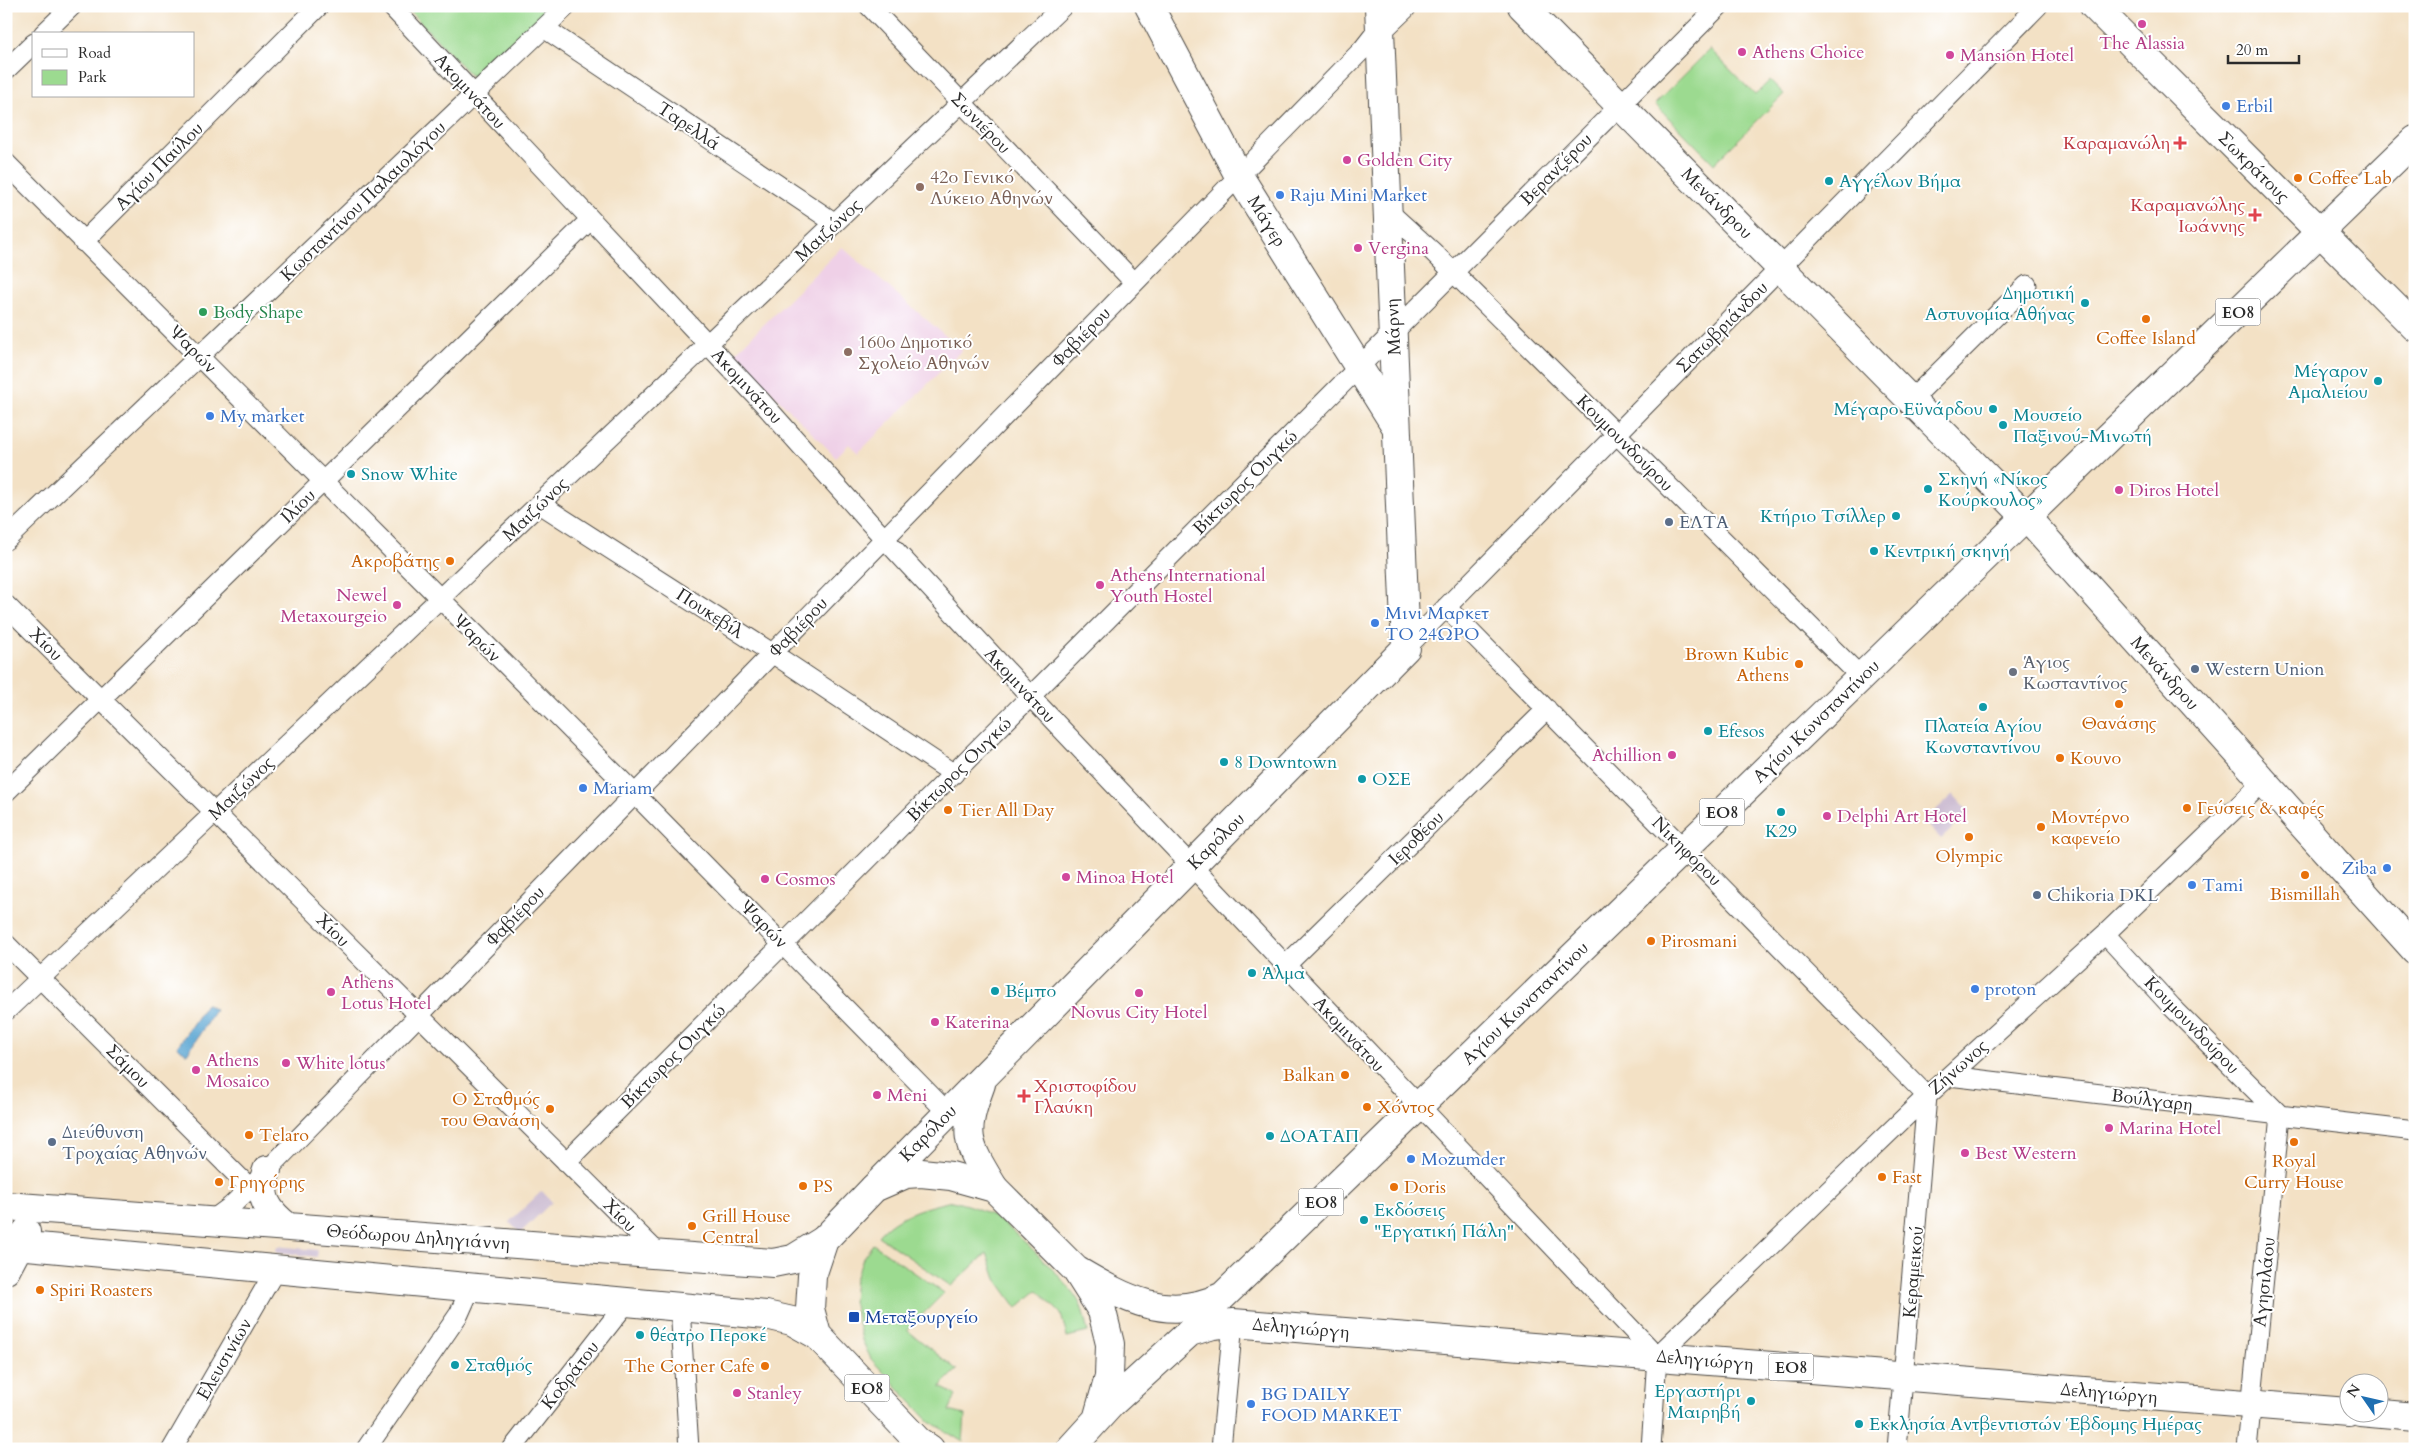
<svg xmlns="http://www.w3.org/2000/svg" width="2421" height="1455" viewBox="0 0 2421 1455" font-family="Cardo,serif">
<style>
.built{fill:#efd0e7}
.industrial{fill:#cdbed3}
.green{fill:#9cda90;stroke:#64825e}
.water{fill:#58a4d1;stroke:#42687e}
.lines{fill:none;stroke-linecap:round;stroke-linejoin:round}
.street-casing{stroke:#494642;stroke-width:21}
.secondary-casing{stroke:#494642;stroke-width:30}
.primary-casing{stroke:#494642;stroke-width:30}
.street{stroke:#fff;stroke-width:19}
.secondary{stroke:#fff;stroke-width:28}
.primary{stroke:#fff;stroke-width:28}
.hotel-dot{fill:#d1479c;stroke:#fff;stroke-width:2}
.shop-dot{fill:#3f7fe0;stroke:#fff;stroke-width:2}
.health-dot{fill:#e0444e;stroke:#fff;stroke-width:2}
.food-dot{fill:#e8710a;stroke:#fff;stroke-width:2}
.culture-dot{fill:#0f9aa8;stroke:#fff;stroke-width:2}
.education-dot{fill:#8d6e63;stroke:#fff;stroke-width:2}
.leisure-dot{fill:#2e9e5b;stroke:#fff;stroke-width:2}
.service-dot{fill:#5c6f8a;stroke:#fff;stroke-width:2}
.worship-dot{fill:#6b7280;stroke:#fff;stroke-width:2}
.transit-dot{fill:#1a4fb4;stroke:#fff;stroke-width:2}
.labels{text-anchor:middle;stroke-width:4;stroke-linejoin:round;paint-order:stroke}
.shield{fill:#fff;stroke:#6b6b6b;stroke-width:1}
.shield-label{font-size:16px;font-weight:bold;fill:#2b2b2b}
.hotel-label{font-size:18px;fill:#b23c85;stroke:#fff;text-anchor:start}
.street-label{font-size:18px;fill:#2b2b2b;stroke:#fff}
.shop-label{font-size:18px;fill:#366cbe;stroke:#fff;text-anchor:start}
.health-label{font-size:18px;fill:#be3a42;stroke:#fff;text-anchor:end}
.education-label{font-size:18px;fill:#785e54;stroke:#fff;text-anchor:start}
.food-label{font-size:18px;fill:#c56008;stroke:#fff;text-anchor:start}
.culture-label{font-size:18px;fill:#0d838f;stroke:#fff;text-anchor:start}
.leisure-label{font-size:18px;fill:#27864d;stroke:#fff;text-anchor:start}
.service-label{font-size:18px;fill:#4e5e75;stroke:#fff;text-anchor:start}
.worship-label{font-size:18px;fill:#5b616d;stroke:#fff;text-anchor:start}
.transit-label{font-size:18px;fill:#164399;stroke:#fff;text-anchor:start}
</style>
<rect width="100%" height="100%" fill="#fff"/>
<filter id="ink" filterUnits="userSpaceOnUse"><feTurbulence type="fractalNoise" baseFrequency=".02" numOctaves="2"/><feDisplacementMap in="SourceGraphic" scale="10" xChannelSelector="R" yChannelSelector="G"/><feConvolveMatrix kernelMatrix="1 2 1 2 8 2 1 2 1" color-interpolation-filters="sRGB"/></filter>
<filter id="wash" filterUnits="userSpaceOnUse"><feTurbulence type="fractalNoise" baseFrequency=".0096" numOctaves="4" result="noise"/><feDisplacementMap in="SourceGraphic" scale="20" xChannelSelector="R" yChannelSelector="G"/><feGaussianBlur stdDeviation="1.12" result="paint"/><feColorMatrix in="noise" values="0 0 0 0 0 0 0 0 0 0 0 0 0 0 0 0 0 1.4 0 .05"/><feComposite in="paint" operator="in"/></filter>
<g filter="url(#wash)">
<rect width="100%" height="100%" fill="#f3e1c5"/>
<path class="built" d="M842,247L962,350L858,453L849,444L836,457L734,354Z"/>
<path class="industrial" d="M1953,794L1970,813L1941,839L1924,821Z
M542,1191L552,1202L520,1233L509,1222Z
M277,1246L317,1250V1257L276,1252Z"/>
<path class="green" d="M405,6H551L473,78Z
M1710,49L1755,95L1770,80L1784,94L1714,164L1655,104Z
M952,1201C968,1205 982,1209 995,1218C1014,1229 1070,1284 1079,1302C1084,1311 1085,1322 1088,1332L1067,1337L1061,1314L1038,1290L1017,1308L996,1279L987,1253L951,1286L878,1236C896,1214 926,1207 952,1201Z
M873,1244L944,1293L907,1330L957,1370L940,1387L956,1395L949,1411L965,1415L963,1442L929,1421L871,1359L862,1340L853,1301L855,1278L864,1256Z"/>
<path class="water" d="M206,1004L215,1010L187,1054L177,1047Z"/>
</g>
<g filter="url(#ink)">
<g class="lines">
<g class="street-casing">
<path id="street" d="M391,6L761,401L869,522L1031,697L1657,1356
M869,6L1134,282
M544,28L835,223
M43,34L72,6
M6,70L34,43
M6,163L635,794L948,1113
M1388,211L1432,251L1861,677
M83,242L319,6
M1911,400L2027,285
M540,504L772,653L954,774
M6,540L567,6
M6,605L659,1254
M1446,607L1927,1096
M1406,648L2038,6
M6,792L590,220
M2105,934L2172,1007L2280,1115L2247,1449
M6,944L250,1188
M1285,966L1547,709
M6,1011L1063,6
M1949,1076L2415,1131
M566,1162L1719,6
M211,1221L230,1207L250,1188L1362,50L1380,27
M680,1307L689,1449
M1657,1356L1927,1096L2105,934L2263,782
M172,1449L276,1269
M366,1449L459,1314L471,1287
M512,1449L627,1302
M1221,1449L1233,1323
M1651,1449L1657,1356
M1897,1449L1927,1096"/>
</g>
<g class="secondary-casing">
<path id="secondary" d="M1149,6L1239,176L1395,425
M1522,6L2026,517L2415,950
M2094,6L2415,327
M1380,27L1402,6
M981,1084C962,1136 966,1142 994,1188
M267,1170C257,1196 267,1211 288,1227
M874,1188L1406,648L1379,6
M6,1206L773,1263L793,1259L824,1240
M6,1244L766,1315L792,1321L817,1335
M6,1270L26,1232"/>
</g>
<g class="primary-casing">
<path id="primary" d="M1076,1270C1125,1299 1168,1323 1223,1296L2415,140
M2360,1412L2415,1417
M930,1449L918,1441L817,1335L810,1309L812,1276L824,1240L874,1188L906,1174L921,1173L951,1176L994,1188L1076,1270L1102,1311L1110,1344L1109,1377L1098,1416
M1070,1449L1111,1404L1190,1332L1213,1325L1233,1323L2348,1412"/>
</g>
<use href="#street" class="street"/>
<use href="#secondary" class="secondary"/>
<use href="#primary" class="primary"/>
</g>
</g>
<g class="hotel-dot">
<circle cx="2142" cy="24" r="5"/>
<circle cx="1742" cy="52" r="5"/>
<circle cx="1950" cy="55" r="5"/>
<circle cx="1347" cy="160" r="5"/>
<circle cx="1358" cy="248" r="5"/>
<circle cx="2119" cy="490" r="5"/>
<circle cx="1100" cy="585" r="5"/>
<circle cx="397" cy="605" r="5"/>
<circle cx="1672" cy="755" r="5"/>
<circle cx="1827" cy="816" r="5"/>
<circle cx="1066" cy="877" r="5"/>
<circle cx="765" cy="879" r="5"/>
<circle cx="331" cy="992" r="5"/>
<circle cx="1139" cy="993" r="5"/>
<circle cx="935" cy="1022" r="5"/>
<circle cx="286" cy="1063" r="5"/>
<circle cx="196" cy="1070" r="5"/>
<circle cx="877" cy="1095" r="5"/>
<circle cx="2109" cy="1128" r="5"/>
<circle cx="1965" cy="1153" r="5"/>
<circle cx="737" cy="1393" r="5"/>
</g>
<g class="shop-dot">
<circle cx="2226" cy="106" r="5"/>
<circle cx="1280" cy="195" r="5"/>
<circle cx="210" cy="416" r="5"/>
<circle cx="1375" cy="623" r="5"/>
<circle cx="583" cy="788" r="5"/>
<circle cx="2387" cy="868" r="5"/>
<circle cx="2192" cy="885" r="5"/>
<circle cx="1975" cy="989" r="5"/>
<circle cx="1411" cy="1159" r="5"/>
<circle cx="1251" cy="1404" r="5"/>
</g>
<g class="health-dot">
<path d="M2177.5 135.5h5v5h5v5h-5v5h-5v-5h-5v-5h5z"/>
<path d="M2252.5 207.5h5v5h5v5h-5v5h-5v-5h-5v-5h5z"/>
<path d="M1021.5 1088.5h5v5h5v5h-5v5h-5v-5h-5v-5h5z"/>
</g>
<g class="food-dot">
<circle cx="2298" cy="178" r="5"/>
<circle cx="2146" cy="319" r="5"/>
<circle cx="450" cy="561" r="5"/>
<circle cx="1799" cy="664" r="5"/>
<circle cx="2119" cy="704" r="5"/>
<circle cx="2060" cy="758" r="5"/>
<circle cx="2187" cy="808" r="5"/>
<circle cx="948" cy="810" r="5"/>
<circle cx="2041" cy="827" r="5"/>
<circle cx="1969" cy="837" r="5"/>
<circle cx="2305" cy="875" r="5"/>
<circle cx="1651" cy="941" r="5"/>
<circle cx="1345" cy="1075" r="5"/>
<circle cx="1367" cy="1107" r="5"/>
<circle cx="550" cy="1109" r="5"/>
<circle cx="249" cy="1135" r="5"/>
<circle cx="2294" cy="1142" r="5"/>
<circle cx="1882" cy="1177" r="5"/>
<circle cx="219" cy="1182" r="5"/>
<circle cx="803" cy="1186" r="5"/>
<circle cx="1394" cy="1187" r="5"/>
<circle cx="692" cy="1226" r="5"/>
<circle cx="40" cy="1290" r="5"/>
<circle cx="765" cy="1366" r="5"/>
</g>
<g class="culture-dot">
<circle cx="1829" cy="181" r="5"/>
<circle cx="2085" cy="303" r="5"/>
<circle cx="2378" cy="381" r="5"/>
<circle cx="1993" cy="409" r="5"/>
<circle cx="2003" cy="425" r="5"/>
<circle cx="351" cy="474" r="5"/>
<circle cx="1928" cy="489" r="5"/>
<circle cx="1896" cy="516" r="5"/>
<circle cx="1874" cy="551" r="5"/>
<circle cx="1983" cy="707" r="5"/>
<circle cx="1708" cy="731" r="5"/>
<circle cx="1224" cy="762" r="5"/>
<circle cx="1362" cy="779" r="5"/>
<circle cx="1781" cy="812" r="5"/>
<circle cx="1252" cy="973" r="5"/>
<circle cx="995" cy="991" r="5"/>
<circle cx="1270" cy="1136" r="5"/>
<circle cx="1364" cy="1220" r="5"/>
<circle cx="640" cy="1335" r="5"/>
<circle cx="455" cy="1365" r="5"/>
<circle cx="1751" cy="1401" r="5"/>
<circle cx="1859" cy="1424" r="5"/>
</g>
<g class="education-dot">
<circle cx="920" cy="187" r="5"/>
<circle cx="848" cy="352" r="5"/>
</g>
<circle class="leisure-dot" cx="203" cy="312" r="5"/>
<g class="service-dot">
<circle cx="1669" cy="522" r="5"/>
<circle cx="2195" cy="669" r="5"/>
<circle cx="2037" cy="895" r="5"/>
<circle cx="52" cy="1142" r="5"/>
</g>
<circle class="worship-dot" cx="2013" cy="672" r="5"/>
<rect class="transit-dot" x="848" y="1311" width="12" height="12" rx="2.5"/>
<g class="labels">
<g class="shield">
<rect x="2215.5" y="298.5" width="45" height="27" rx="4"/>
<rect x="1699.5" y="798.5" width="45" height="27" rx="4"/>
<rect x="1298.5" y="1188.5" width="45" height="27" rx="4"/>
<rect x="1768.5" y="1353.5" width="45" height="27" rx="4"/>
<rect x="844.5" y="1374.5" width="45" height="27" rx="4"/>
</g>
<g class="shield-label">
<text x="2238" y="318">ΕΟ8</text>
<text x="1722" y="818">ΕΟ8</text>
<text x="1321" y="1208">ΕΟ8</text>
<text x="1791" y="1373">ΕΟ8</text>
<text x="867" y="1394">ΕΟ8</text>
</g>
<g class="hotel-label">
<text x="2142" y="49" text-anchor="middle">The Alassia</text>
<text x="1752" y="58">Athens Choice</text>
<text x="1960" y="61">Mansion Hotel</text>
<text x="1357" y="166">Golden City</text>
<text x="1368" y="254">Vergina</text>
<text x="2129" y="496">Diros Hotel</text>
<text x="1110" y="581">Athens International<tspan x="1110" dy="21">Youth Hostel</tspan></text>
<text x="387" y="601" text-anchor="end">Newel<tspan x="387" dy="21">Metaxourgeio</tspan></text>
<text x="1662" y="761" text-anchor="end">Achillion</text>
<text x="1837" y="822">Delphi Art Hotel</text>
<text x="1076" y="883">Minoa Hotel</text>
<text x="775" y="885">Cosmos</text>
<text x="341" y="988">Athens<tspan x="341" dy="21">Lotus Hotel</tspan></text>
<text x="1139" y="1018" text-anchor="middle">Novus City Hotel</text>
<text x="945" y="1028">Katerina</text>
<text x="206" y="1066">Athens<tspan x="206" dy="21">Mosaico</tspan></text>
<text x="296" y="1069">White lotus</text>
<text x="887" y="1101">Meni</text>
<text x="2119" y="1134">Marina Hotel</text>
<text x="1975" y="1159">Best Western</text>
<text x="747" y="1399">Stanley</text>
</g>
<g class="street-label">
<text transform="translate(470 91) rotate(47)" y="6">Ακομινάτου</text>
<text transform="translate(981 123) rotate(46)" y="6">Σωνιέρου</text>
<text transform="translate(689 126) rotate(34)" y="6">Ταρελλά</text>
<text transform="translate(159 166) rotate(-45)" y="6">Αγίου Παύλου</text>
<text transform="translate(2254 167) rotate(45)" y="6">Σωκράτους</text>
<text transform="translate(1556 169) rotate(-45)" y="6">Βερανζέρου</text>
<text transform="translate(363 201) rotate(-44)" y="6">Κωσταντίνου Παλαιολόγου</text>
<text transform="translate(1717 203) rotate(45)" y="6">Μενάνδρου</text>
<text transform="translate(1267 221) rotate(58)" y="6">Μάγερ</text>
<text transform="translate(828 230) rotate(-43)" y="6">Μαιζώνος</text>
<text transform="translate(1393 327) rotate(-93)" y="6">Μάρνη</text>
<text transform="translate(1722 327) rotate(-45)" y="6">Σατωβριάνδου</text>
<text transform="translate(1081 337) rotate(-46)" y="6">Φαβιέρου</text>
<text transform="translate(193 349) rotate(45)" y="6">Ψαρών</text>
<text transform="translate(747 386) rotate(47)" y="6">Ακομινάτου</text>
<text transform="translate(1625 443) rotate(45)" y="6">Κουμουνδούρου</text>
<text transform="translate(1245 482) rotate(-45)" y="6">Βίκτωρος Ουγκώ</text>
<text transform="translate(298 506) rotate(-44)" y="6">Ιλίου</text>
<text transform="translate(535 509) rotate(-44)" y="6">Μαιζώνος</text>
<text transform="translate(710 613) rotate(33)" y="6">Πουκεβίλ</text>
<text transform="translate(798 627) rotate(-46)" y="6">Φαβιέρου</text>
<text transform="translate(477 638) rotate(45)" y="6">Ψαρών</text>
<text transform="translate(46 644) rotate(45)" y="6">Χίου</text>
<text transform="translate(2165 673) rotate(48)" y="6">Μενάνδρου</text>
<text transform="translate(1020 685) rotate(47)" y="6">Ακομινάτου</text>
<text transform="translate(1816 721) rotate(-44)" y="6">Αγίου Κωνσταντίνου</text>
<text transform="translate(959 769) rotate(-45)" y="6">Βίκτωρος Ουγκώ</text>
<text transform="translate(241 788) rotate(-44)" y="6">Μαιζώνος</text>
<text transform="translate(1416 838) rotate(-44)" y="6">Ιεροθέου</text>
<text transform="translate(1216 841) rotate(-45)" y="6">Καρόλου</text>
<text transform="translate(1687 851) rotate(45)" y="6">Νικηφόρου</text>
<text transform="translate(515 916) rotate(-46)" y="6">Φαβιέρου</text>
<text transform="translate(764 924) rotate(45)" y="6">Ψαρών</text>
<text transform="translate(333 930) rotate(45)" y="6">Χίου</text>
<text transform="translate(1525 1003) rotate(-44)" y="6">Αγίου Κωνσταντίνου</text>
<text transform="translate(2192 1025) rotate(46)" y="6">Κουμουνδούρου</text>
<text transform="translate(1349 1034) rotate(47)" y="6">Ακομινάτου</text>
<text transform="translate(673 1056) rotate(-45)" y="6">Βίκτωρος Ουγκώ</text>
<text transform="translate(128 1066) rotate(45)" y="6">Σάμου</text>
<text transform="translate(1958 1067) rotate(-42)" y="6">Ζήνωνος</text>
<text transform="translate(2152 1100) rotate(7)" y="6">Βούλγαρη</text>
<text transform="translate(928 1133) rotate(-45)" y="6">Καρόλου</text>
<text transform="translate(620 1215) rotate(45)" y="6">Χίου</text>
<text transform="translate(418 1237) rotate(4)" y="6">Θεόδωρου Δηληγιάννη</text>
<text transform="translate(1913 1272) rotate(-85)" y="6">Κεραμεικού</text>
<text transform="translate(2264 1282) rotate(-84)" y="6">Αγησιλάου</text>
<text transform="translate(1301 1328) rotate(5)" y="6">Δεληγιώργη</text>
<text transform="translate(224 1359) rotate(-60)" y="6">Ελευσινίων</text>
<text transform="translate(1705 1360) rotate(5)" y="6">Δεληγιώργη</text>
<text transform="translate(570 1375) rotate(-52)" y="6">Κοδράτου</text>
<text transform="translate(2109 1393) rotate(5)" y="6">Δεληγιώργη</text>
</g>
<g class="shop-label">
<text x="2236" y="112">Erbil</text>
<text x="1290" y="201">Raju Mini Market</text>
<text x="220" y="422">My market</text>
<text x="1385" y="619">Μινι Μαρκετ<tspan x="1385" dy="21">ΤΟ 24ΩΡΟ</tspan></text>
<text x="593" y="794">Mariam</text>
<text x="2377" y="874" text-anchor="end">Ziba</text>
<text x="2202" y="891">Tami</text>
<text x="1985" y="995">proton</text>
<text x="1421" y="1165">Mozumder</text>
<text x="1261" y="1400">BG DAILY<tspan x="1261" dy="21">FOOD MARKET</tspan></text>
</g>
<g class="health-label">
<text x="2170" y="149">Καραμανώλη</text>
<text x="2245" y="211">Καραμανώλης<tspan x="2245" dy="21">Ιωάννης</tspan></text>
<text x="1034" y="1092" text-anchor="start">Χριστοφίδου<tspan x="1034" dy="21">Γλαύκη</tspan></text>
</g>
<g class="education-label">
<text x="930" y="183">42ο Γενικό<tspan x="930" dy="21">Λύκειο Αθηνών</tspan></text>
<text x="858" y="348">160ο Δημοτικό<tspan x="858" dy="21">Σχολείο Αθηνών</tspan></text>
</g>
<g class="food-label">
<text x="2308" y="184">Coffee Lab</text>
<text x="2146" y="344" text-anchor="middle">Coffee Island</text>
<text x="440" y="567" text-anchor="end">Ακροβάτης</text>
<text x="1789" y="660" text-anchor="end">Brown Kubic<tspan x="1789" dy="21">Athens</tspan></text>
<text x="2119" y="729" text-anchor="middle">Θανάσης</text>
<text x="2070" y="764">Κουνο</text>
<text x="2197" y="814">Γεύσεις &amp; καφές</text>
<text x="958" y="816">Tier All Day</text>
<text x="2051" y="823">Μοντέρνο<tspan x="2051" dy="21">καφενείο</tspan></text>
<text x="1969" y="862" text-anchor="middle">Olympic</text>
<text x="2305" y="900" text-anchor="middle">Bismillah</text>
<text x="1661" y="947">Pirosmani</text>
<text x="1335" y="1081" text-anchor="end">Balkan</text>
<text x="540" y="1105" text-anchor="end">Ο Σταθμός<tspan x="540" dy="21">του Θανάση</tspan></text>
<text x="1377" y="1113">Χόντος</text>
<text x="259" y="1141">Telaro</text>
<text x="2294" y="1167" text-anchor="middle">Royal<tspan x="2294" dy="21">Curry House</tspan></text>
<text x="1892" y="1183">Fast</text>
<text x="229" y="1188">Γρηγόρης</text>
<text x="813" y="1192">PS</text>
<text x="1404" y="1193">Doris</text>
<text x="702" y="1222">Grill House<tspan x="702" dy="21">Central</tspan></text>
<text x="50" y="1296">Spiri Roasters</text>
<text x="755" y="1372" text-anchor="end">The Corner Cafe</text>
</g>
<g class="culture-label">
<text x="1839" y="187">Αγγέλων Βήμα</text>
<text x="2075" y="299" text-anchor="end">Δημοτική<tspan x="2075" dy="21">Αστυνομία Αθήνας</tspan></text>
<text x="2368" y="377" text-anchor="end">Μέγαρον<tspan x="2368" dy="21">Αμαλιείου</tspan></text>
<text x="1983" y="415" text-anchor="end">Μέγαρο Εϋνάρδου</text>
<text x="2013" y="421">Μουσείο<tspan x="2013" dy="21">Παξινού-Μινωτή</tspan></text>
<text x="361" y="480">Snow White</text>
<text x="1938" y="485">Σκηνή «Νίκος<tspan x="1938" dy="21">Κούρκουλος»</tspan></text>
<text x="1886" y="522" text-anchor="end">Κτήριο Τσίλλερ</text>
<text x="1884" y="557">Κεντρική σκηνή</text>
<text x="1983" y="732" text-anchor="middle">Πλατεία Αγίου<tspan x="1983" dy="21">Κωνσταντίνου</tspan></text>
<text x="1718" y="737">Efesos</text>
<text x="1234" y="768">8 Downtown</text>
<text x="1372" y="785">ΟΣΕ</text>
<text x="1781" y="837" text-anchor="middle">Κ29</text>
<text x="1262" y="979">Άλμα</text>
<text x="1005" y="997">Βέμπο</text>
<text x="1280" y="1142">ΔΟΑΤΑΠ</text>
<text x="1374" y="1216">Εκδόσεις<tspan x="1374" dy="21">"Εργατική Πάλη"</tspan></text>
<text x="650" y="1341">θέατρο Περοκέ</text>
<text x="465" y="1371">Σταθμός</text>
<text x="1741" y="1397" text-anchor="end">Εργαστήρι<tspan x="1741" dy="21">Μαιρηβή</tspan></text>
<text x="1869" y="1430">Εκκλησία Αντβεντιστών Έβδομης Ημέρας</text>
</g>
<g class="leisure-label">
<text x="213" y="318">Body Shape</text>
</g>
<g class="service-label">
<text x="1679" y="528">ΕΛΤΑ</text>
<text x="2205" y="675">Western Union</text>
<text x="2047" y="901">Chikoria DKL</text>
<text x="62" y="1138">Διεύθυνση<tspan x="62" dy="21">Τροχαίας Αθηνών</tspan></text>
</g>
<g class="worship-label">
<text x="2023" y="668">Άγιος<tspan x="2023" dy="21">Κωσταντίνος</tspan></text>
</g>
<g class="transit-label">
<text x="865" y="1323">Μεταξουργείο</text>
</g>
</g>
<rect width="2421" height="1455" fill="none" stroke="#fff" stroke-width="25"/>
<rect x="32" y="32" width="162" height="65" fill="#ffffff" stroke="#aaaaaa"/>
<rect x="42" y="49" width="25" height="8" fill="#ffffff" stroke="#aaaaaa"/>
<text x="78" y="58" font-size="15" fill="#2b2b2b">Road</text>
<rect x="42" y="70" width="25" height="15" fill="#9cda90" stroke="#aaaaaa"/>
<text x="78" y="82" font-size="15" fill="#2b2b2b">Park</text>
<g transform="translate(2364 1398) rotate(304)"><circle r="24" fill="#ffffff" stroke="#aaaaaa"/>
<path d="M0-4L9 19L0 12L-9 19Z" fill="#1f6fb2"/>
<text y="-8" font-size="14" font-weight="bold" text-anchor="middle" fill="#2b2b2b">N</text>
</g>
<path d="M2228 55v8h71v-8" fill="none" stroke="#2b2b2b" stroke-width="2.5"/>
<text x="2236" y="55" font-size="15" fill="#2b2b2b" stroke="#ffffff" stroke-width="4" paint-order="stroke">20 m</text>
</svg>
